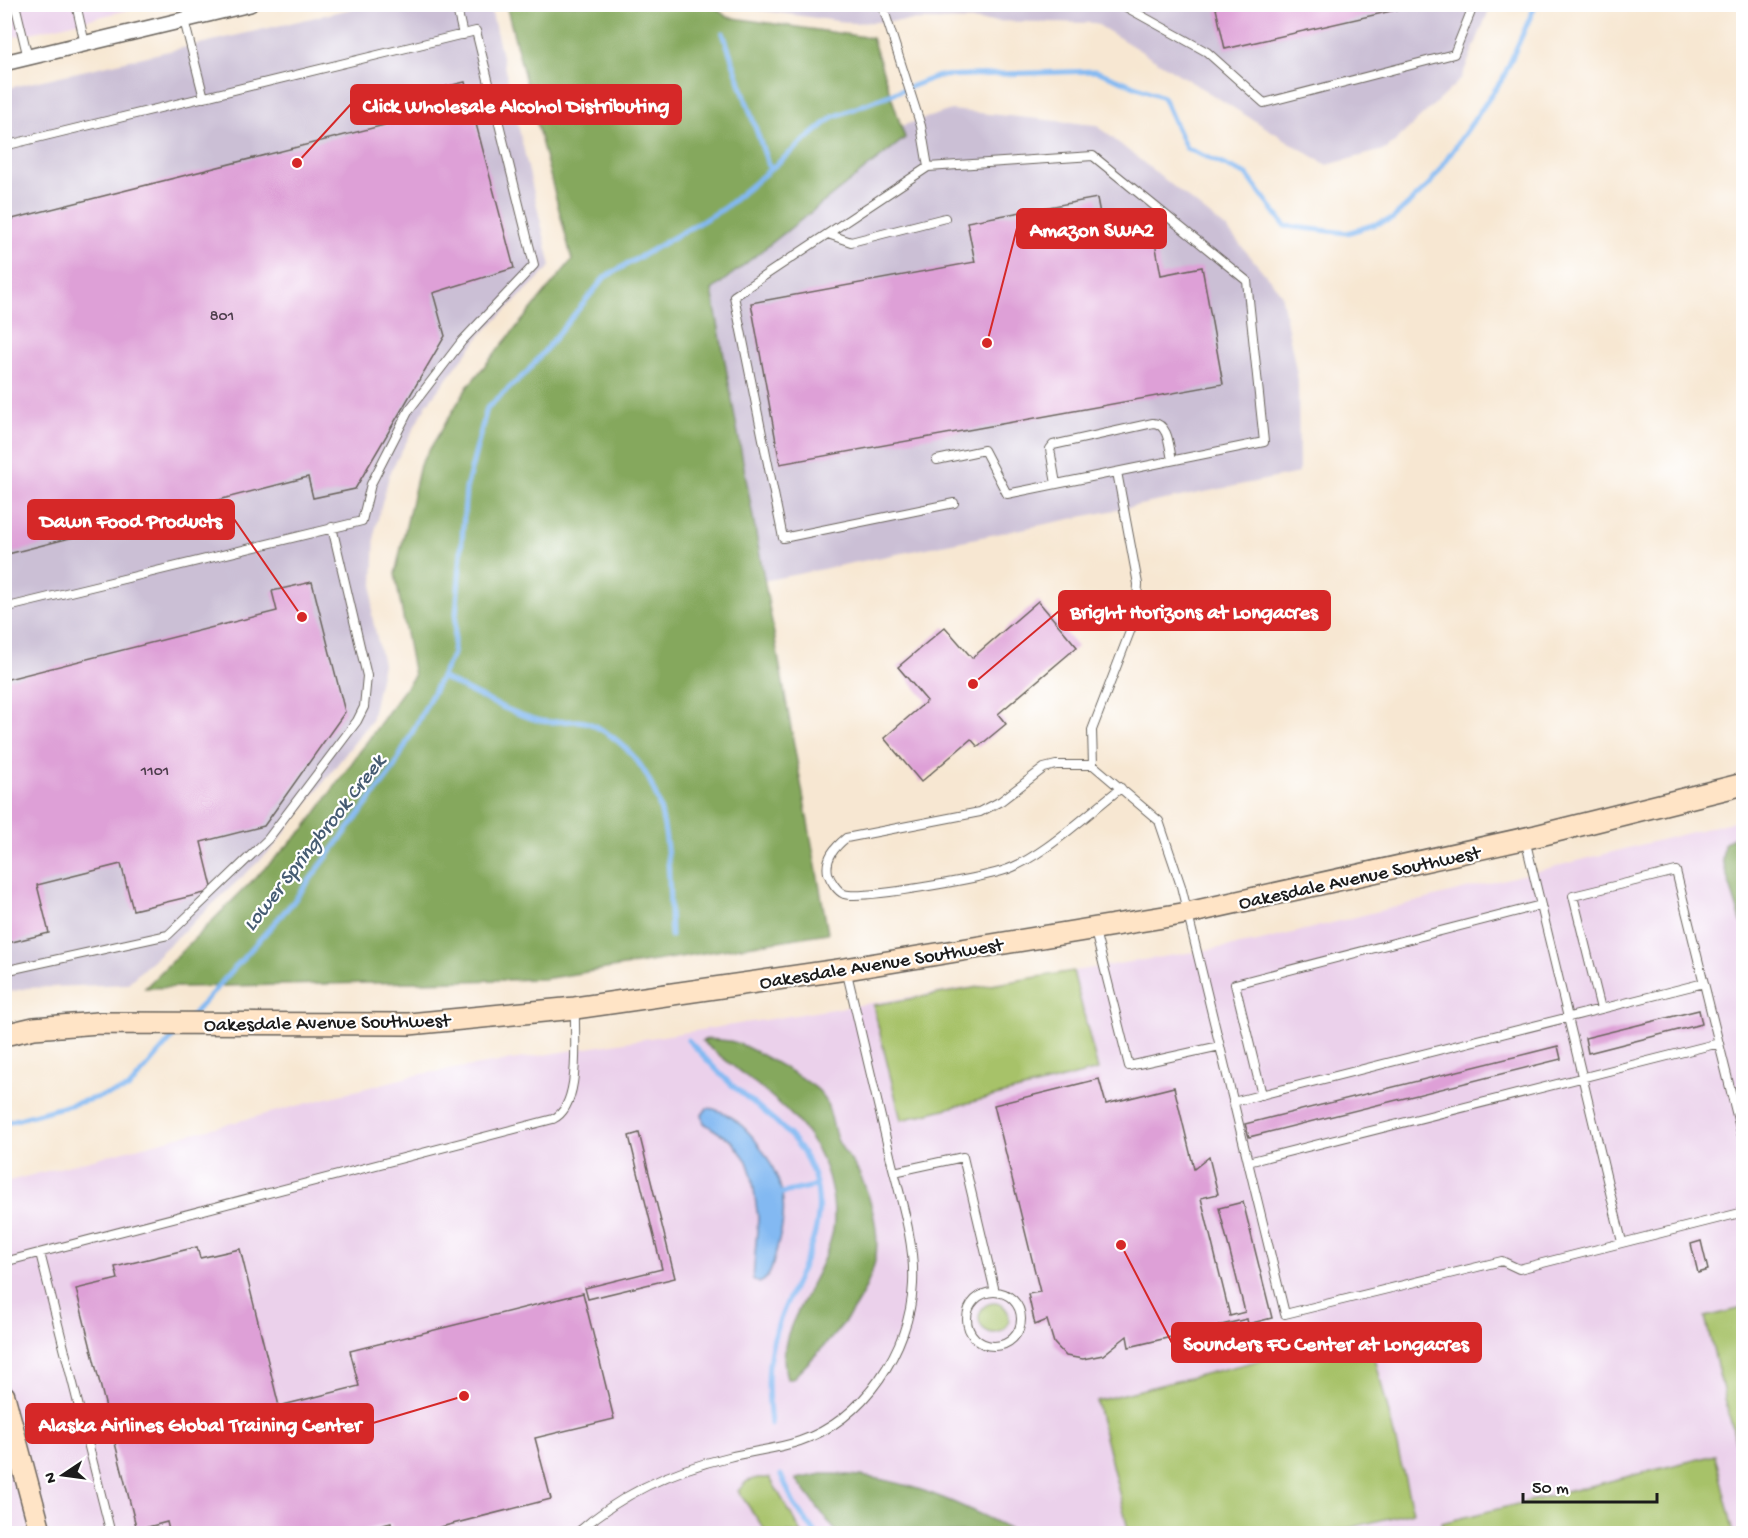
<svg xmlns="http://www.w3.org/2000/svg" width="1748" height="1538" viewBox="0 0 1748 1538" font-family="'Gochi Hand',sans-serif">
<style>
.built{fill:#ebd1eb}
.industrial{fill:#cbbfd5}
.green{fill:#a7c269;stroke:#626f42;stroke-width:1.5}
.forest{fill:#85a85d;stroke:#50623c;stroke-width:1.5}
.water{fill:#83b9f2;stroke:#506a87;stroke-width:1.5}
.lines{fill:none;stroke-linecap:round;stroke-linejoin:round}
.stream{stroke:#83b9f2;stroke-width:5}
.building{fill:#dea0d7}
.lane-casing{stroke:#69635c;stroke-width:10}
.street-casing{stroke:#69635c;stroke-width:18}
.secondary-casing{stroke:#69635c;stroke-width:24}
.lane{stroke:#fff;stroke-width:8}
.street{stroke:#fff;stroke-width:15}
.secondary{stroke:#ffe4c6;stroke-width:21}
.labels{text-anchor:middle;stroke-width:4.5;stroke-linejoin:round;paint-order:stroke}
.number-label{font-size:16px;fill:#4c3d4b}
.street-label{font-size:20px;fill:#1c1c1c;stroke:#fff}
.water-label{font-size:21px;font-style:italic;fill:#455b72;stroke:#fff}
.leader{fill:none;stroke:#d62828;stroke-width:2}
.callout-dot{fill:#d62828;stroke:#fff;stroke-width:2}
.callout{fill:#d62828;stroke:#d62828;stroke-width:2}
.callout-label{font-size:21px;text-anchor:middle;font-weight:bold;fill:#fff}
</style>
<rect width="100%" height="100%" fill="#fff"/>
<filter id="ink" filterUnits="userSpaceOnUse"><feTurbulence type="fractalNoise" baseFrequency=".0167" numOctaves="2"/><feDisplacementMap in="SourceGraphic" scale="12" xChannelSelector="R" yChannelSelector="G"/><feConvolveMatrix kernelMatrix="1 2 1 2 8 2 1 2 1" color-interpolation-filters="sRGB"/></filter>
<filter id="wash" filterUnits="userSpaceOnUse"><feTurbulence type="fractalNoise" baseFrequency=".008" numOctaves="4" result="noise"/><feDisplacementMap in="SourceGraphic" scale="24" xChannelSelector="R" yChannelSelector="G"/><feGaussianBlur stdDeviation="1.35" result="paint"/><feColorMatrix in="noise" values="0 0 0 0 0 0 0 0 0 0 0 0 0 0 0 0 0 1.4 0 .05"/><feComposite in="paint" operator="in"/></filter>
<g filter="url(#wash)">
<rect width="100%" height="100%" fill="#f7e7d2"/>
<path class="built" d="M5,4L150,5L5,39Z
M1743,819V1533L5,1534V1182L416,1075L1257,942Z"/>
<path class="industrial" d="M368,5H490L551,266L480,336L427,404L390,472L375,531L372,616L383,664L371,721L272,849L127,984L27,988L5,993L4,89Z
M721,5H1491L1461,79L1387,149L1327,165L1095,23L924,20L852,23Z
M951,110L1096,125L1227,229L1281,293L1298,380L1299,473L753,583L691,286L879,133Z"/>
<path class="green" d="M1073,971L1098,1070L901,1120L873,1005Z
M979 1318a15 15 0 1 1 30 0a15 15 0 1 1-30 0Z
M1743,1308H1744L1743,1471L1705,1317Z
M1369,1333L1413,1512L1329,1533H1129L1096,1401Z
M1715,1455L1734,1533H1443L1441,1523Z
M757,1478H770L802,1533H767L738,1491L746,1482Z"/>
<path class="forest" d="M506,5H712L727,17L872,38L905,138L712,290L828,933L544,979L145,988L305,828L414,676L395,574L420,465L468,386L572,260Z
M1743,831H1744L1743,927L1722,860L1724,844Z
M707,1039C716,1040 726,1040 734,1042C746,1045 812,1082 820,1092C831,1105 831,1123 837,1139C842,1151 853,1161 859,1173C871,1197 881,1234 875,1261C864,1309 825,1346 792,1379H787C778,1347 791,1324 805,1297C814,1278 826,1259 831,1238C836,1223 834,1204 831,1188C817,1116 753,1086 702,1041Z
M822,1474C895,1473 954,1500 1018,1533H837L796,1479Z"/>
<path class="water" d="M707,1108C743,1111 781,1168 783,1202C785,1219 780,1236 776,1252C773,1263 771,1279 759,1283L753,1279L758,1218L752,1176L747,1161L733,1142L704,1123L702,1115Z"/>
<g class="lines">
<path class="stream" d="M723,33L770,170
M441,677C474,693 506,712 541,721C557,725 575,717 591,724C677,766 667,855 671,936
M190,1018L293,902L392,771L453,654L466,489L487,408L527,372L605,277L723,209L833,117L938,76L1096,71L1163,97L1186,148L1247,175L1285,226L1347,233L1392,219L1429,185L1503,78L1536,4
M688,1040C703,1055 717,1072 733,1086C755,1105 783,1124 800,1148C849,1221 787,1277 772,1346C766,1373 768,1397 771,1424
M4,1123L128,1089L179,1030
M782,1193L815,1186
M781,1475L794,1504L816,1534"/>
</g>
<g id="blocks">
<path class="building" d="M1215,4H1418V5L1225,49Z
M465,82L514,268L433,293L445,336L355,489L313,498L308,477L4,555V221L428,114L423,92Z
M1097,198L1104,235L1152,226L1161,275L1202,267L1223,384L780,464L751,303L975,262L967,222Z
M312,582L345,712L264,826L201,842L213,891L133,910L121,864L37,885L49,933L4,944V680L277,611L272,591Z
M1038,601L1077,647L998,714L1006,724L978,747L971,739L921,782L884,738L927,701L898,667L945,627L972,658Z
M1699,1010L1702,1024L1588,1053L1585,1038Z
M1558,1046L1561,1059L1249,1137L1245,1124Z
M1099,1079L1106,1104L1174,1087L1194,1169L1209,1157L1218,1194L1201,1198L1230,1316L1245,1312L1219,1208L1243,1202L1272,1318L1248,1324L1247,1319L1129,1347L1127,1336L1103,1355L1083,1359L1066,1356L1054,1343L1047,1320L1035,1325L1028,1294L1040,1292L994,1105Z
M639,1133L675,1278L588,1299L585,1288L662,1269L629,1136Z
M1701,1241L1708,1270L1698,1273L1691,1244Z
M197,1247L200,1258L240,1249L279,1406L359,1386L350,1351L583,1293L614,1419L535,1438L551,1499L413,1534H393L391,1523L349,1534H170L167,1522L137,1530L76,1289L118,1279L115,1267Z"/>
</g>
</g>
<g filter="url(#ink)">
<use href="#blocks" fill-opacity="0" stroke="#69635c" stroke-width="1.5"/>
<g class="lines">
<g class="lane-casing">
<path id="lane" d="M15,4L28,58
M76,4L85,44
M456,4L463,35
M882,4L921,126L928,167
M1116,4L1124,6L1207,52L1264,103L1454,54L1474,4
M184,20L204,98
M4,146L476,31L534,265L462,341L409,410L371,484L362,521L4,608
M828,234L851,242L945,218
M937,460L984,450L1007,494L1264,442L1247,281L1093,156L928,167L734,296L783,538L954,503
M1056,484L1050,449L1053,445L1153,423C1169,424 1169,447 1172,460
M1093,765L1092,730L1136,616L1138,584L1117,472
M1121,788C1088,813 1040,860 1002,871C979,878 862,900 844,894C837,891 830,880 828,873C825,858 835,847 846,838L980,812L1001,801L1044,768L1056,765H1093L1159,821L1181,886L1285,1314L1502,1261L1519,1269L1744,1212
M1525,839L1622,1242
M1095,931L1129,1066L1220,1046
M4,971L168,935L268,839L357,721L364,707L367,676L332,527
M1601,1009L1573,896L1676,871L1744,1144
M1262,1095L1235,984L1541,905
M1233,1102L1704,983
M1248,1162L1719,1043
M894,1172L963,1157L995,1292
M40,1253L111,1534
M4,1262L553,1119C582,1106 574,1038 575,1011
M967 1319a27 27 0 1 1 54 0a27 27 0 1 1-54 0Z
M576,1534C619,1495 673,1470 729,1457C753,1451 777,1449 800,1441C864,1419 910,1350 913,1284C915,1244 902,1203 892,1164C877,1099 861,1034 846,969"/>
</g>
<g class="street-casing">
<path id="street" d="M4,63L250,4"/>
</g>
<g class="secondary-casing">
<path id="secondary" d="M4,1035L34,1028L98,1023L409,1024L575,1008L846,969L1188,913L1536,836L1744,784
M4,1396L41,1534"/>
</g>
<use href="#lane" class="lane"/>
<use href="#street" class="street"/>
<use href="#secondary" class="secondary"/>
</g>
</g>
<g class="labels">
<g class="number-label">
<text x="222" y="320">801</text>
<text x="155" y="775">1101</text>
</g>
<g class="street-label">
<text transform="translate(1359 876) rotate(-12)" y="7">Oakesdale Avenue Southwest</text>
<text transform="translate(881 962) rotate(-9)" y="7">Oakesdale Avenue Southwest</text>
<text transform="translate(327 1021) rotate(-1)" y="7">Oakesdale Avenue Southwest</text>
</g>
<g class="water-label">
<text transform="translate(313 842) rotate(-52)" y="7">Lower Springbrook Creek</text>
</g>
</g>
<path class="leader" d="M297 163L351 104M987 343L1017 228M302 617L234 519M973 684L1059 611M1121 1245L1172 1343M464 1396L373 1423"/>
<g class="callout-dot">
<circle cx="297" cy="163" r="6"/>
<circle cx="987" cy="343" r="6"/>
<circle cx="302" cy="617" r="6"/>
<circle cx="973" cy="684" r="6"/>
<circle cx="1121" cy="1245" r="6"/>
<circle cx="464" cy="1396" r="6"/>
</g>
<g class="callout">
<rect x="351" y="85" width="330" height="39" rx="6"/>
<rect x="1017" y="209" width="149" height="39" rx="6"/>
<rect x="28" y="500" width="206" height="39" rx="6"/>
<rect x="1059" y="591" width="271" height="39" rx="6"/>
<rect x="1172" y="1323" width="309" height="39" rx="6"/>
<rect x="26" y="1404" width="347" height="39" rx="6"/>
</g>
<g class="callout-label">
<text x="516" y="112">Click Wholesale Alcohol Distributing</text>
<text x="1092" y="236">Amazon SWA2</text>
<text x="131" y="527">Dawn Food Products</text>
<text x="1194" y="618">Bright Horizons at Longacres</text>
<text x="1326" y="1350">Sounders FC Center at Longacres</text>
<text x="200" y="1431">Alaska Airlines Global Training Center</text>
</g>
<rect width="1748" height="1538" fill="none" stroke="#fff" stroke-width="24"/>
<g transform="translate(63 1475) rotate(257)" stroke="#ffffff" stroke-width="4.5" paint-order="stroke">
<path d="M0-4.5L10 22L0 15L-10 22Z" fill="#1c1c1c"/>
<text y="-9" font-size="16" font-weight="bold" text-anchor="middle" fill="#1c1c1c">N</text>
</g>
<path d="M1523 1493v9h134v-9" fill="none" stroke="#1c1c1c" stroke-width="3"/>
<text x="1532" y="1493" font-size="18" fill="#1c1c1c" stroke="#ffffff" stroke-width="4.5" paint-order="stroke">50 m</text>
</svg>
